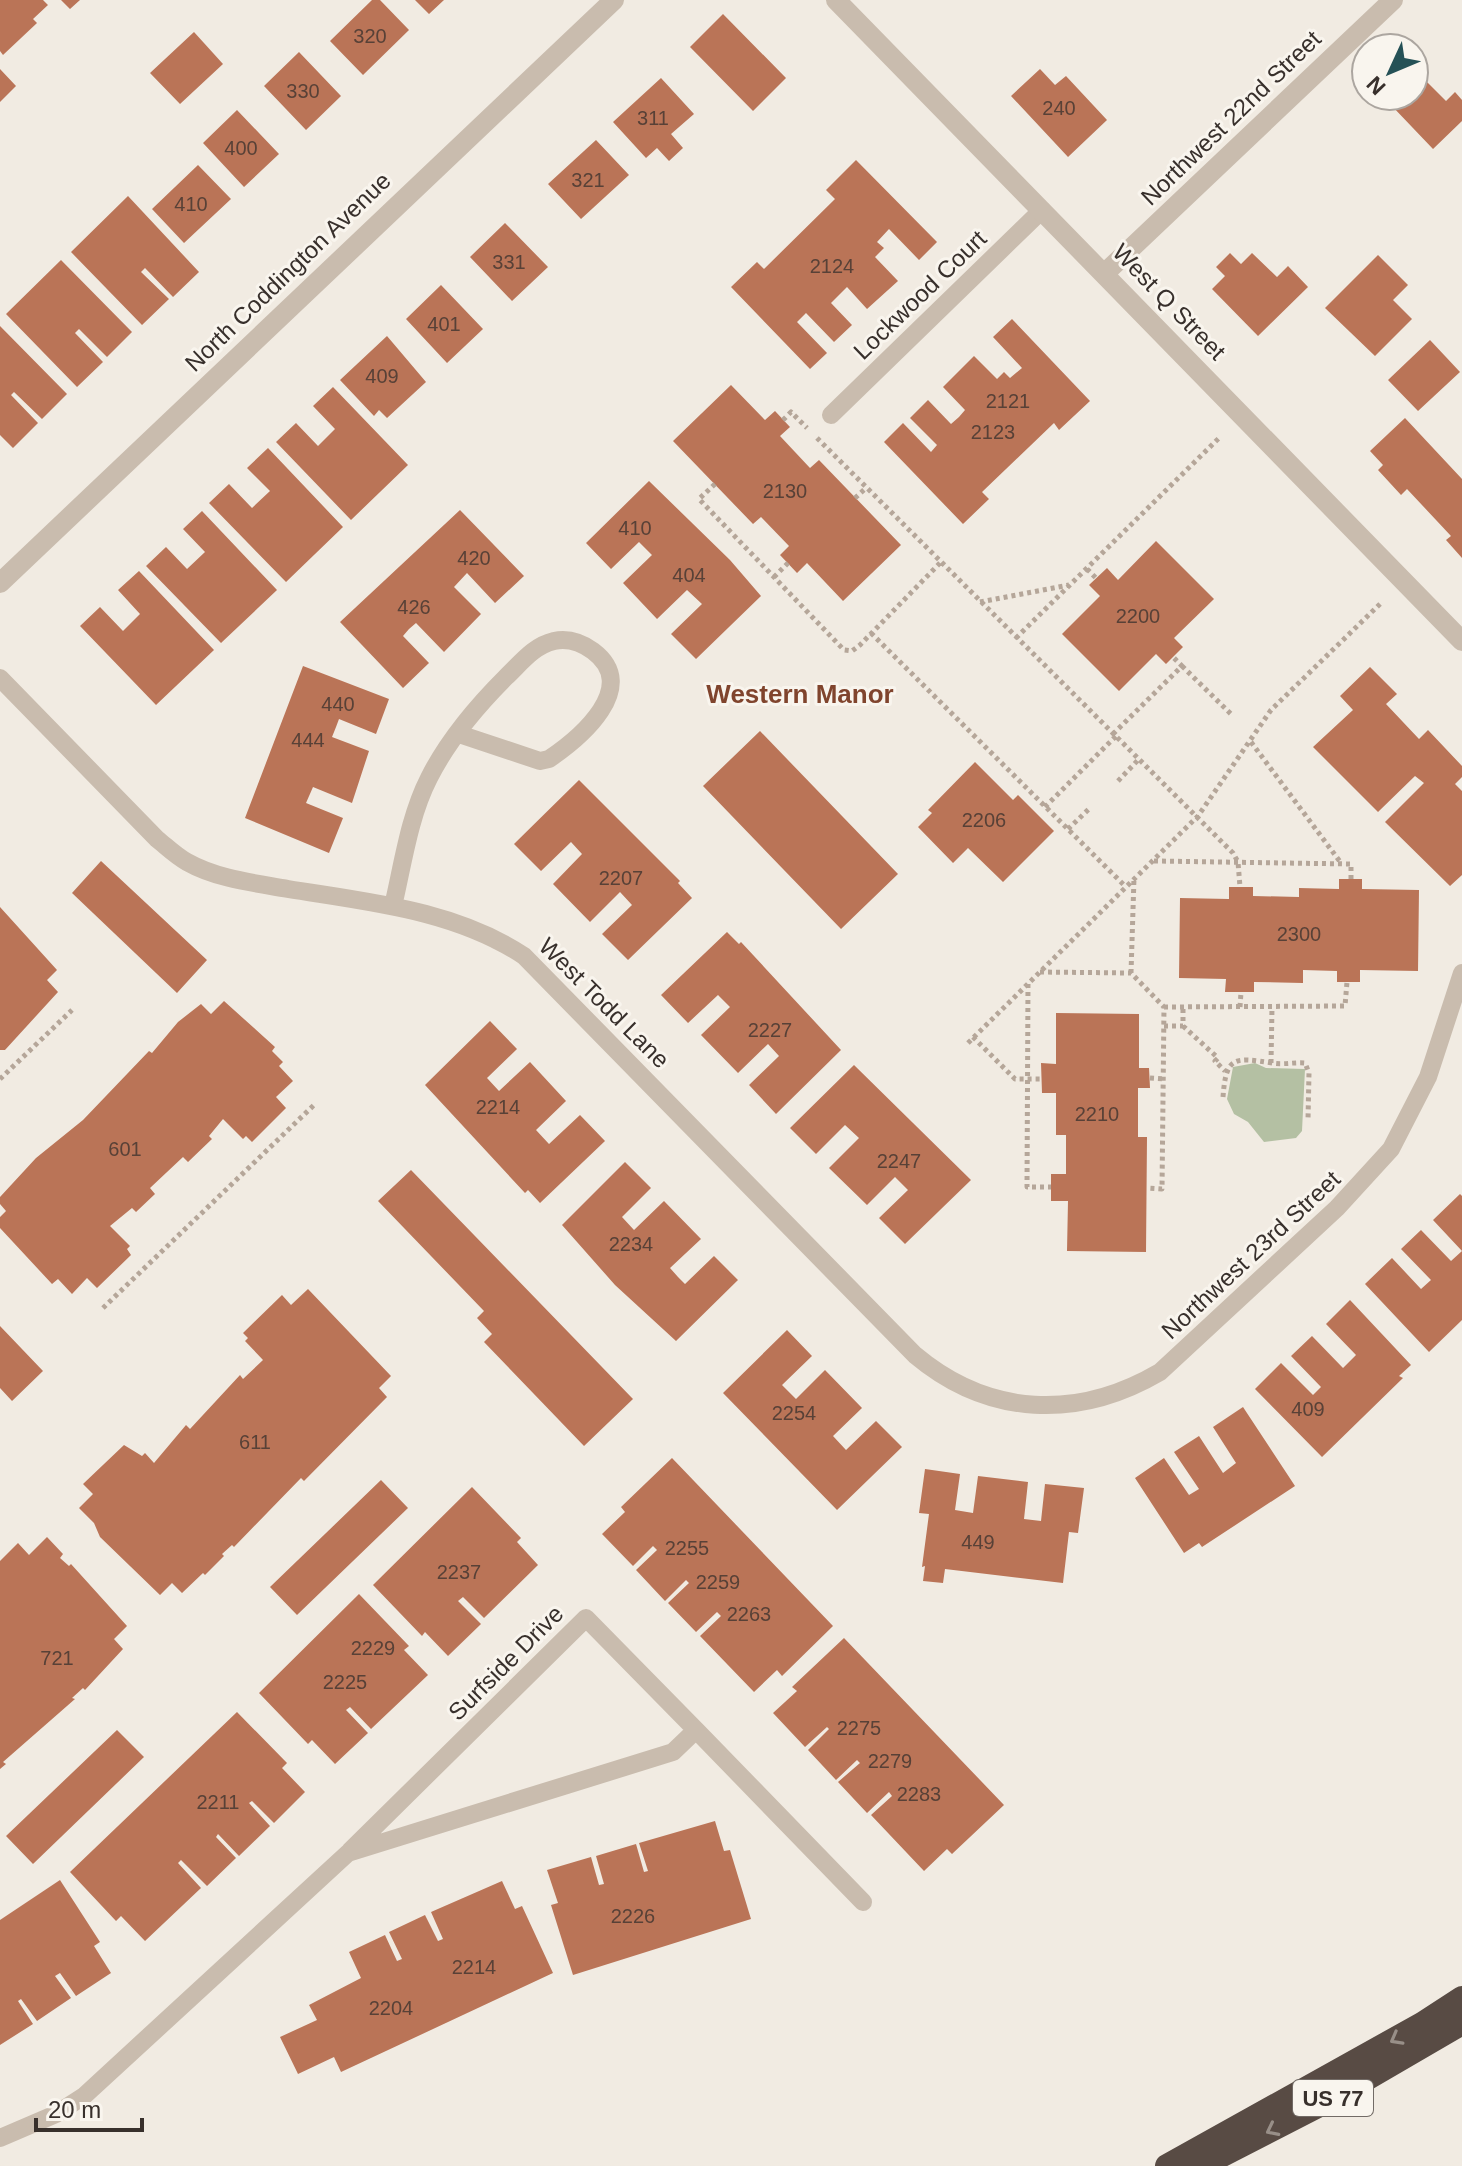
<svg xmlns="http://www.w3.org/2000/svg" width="1462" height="2166" viewBox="0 0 1462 2166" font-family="Helvetica,sans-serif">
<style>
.green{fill:#b4c0a3}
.building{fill:#ba7457}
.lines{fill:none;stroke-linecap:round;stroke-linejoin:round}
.path{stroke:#b5a699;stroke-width:5;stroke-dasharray:4 4;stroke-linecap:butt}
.lane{stroke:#c9bcae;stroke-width:18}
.street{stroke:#c9bcae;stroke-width:20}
.highway{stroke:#584b44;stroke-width:24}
.oneway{stroke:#988f88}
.labels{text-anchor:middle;stroke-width:6;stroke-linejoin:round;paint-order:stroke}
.number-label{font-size:20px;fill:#584137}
.shield{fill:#f9f5ee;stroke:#726b66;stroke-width:2}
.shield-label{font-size:22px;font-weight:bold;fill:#38302c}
.street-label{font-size:24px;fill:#38302c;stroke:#f9f5ee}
.neighbourhood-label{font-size:26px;font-weight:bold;fill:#80442d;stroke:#f9f5ee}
</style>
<rect width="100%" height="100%" fill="#f1ebe2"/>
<path class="green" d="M1255,1063L1266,1068L1305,1069L1302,1131L1296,1138L1264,1142L1248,1122L1234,1114L1227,1099L1233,1067Z"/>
<path class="building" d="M0,0H43L48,5L33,19L37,23L3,55L0,51Z
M61,0H80L70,9Z
M372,0H380L409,30L363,75L330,41Z
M415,0H444L429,14Z
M723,14L786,78L753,111L690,47Z
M194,32L223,64L180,104L150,73Z
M299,52L341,96L306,130L264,86Z
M0,69L16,86L0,102Z
M1040,69L1055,85L1066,76L1107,120L1068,157L1011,96Z
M1420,75L1446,101L1455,92L1462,100V121L1433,149L1391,105L1400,96H1414V77Z
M661,78L694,114L671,134L683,148L669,161L657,148L646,158L613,122Z
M237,110L279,154L244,187L203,143Z
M596,140L629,175L581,219L548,184Z
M856,160L937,242L919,260L889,229L877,242L884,248L875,257L898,281L867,309L847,287L831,303L852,325L834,342L806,313L797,322L827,353L810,369L731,287L757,262L764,269L835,199L826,190Z
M198,165L231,199L184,243L152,209Z
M128,196L199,272L173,297L145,268L141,272L169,299L142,325L71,252Z
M505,223L548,267L512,301L470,257Z
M1230,253L1241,264L1252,253L1277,277L1288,266L1308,287L1258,336L1212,289L1225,276L1216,267Z
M1378,255L1408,285L1393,300L1412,319L1375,356L1325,308Z
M61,260L132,332L107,357L79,329L75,333L103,362L77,387L6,314Z
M441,285L483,329L447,363L406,319Z
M1012,319L1090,401L1059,430L1054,423L982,492L989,499L963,524L884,442L903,423L931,452L937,445L910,418L928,400L951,424L959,417L965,410L943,387L974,356L997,379L1004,372L1010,378L1022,368L993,337Z
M0,326L67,394L42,419L14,392L11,395L38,423L13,448L0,435Z
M387,336L426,382L387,418L379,410L374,416L340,380Z
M1430,340L1460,372L1418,411L1388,380Z
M731,385L765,420L775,411L790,427L780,436L810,468L819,460L901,545L843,601L807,563L797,573L780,555L789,546L761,517L753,524L673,441Z
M333,387L408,465L351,520L276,442L296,423L318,446L335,429L313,406Z
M1405,418L1462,479V558L1446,540L1451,536L1407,489L1401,495L1378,470L1383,465L1370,451Z
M268,448L343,527L286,582L209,503L229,484L252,508L270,491L247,468Z
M649,481L730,560L761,596L696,659L671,634L702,604L687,590L657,619L623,583L652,555L639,542L611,569L586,543Z
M460,510L524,576L495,603L467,573L454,587L481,614L444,652L416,623L409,629L403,636L429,663L403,688L340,622Z
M202,511L277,590L221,643L146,566L166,547L187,569L205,552L183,529Z
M1156,541L1214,599L1174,638L1183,647L1166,664L1156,654L1119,691L1062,634L1100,596L1089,585L1107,568L1118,580Z
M139,571L214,650L156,705L80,626L100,607L123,631L140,614L118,590Z
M303,666L389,699L376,734L339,719L336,727L332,737L369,751L352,803L313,787L306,803L343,818L329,853L245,818Z
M1370,667L1397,694L1386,704L1419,739L1428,730L1462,766V777L1455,784L1462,791V875L1450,886L1385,822L1424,783L1415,776L1378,812L1313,747L1353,710L1340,696Z
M760,731L898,874L841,929L703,786Z
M975,762L1013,800L1018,795L1054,831L1003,882L968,848L953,863L918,827L932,813L928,810Z
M579,780L680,881L678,883L692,898L628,960L602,934L632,905L620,892L590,922L553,884L582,854L571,842L541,871L514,844Z
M101,861L207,960L177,993L72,893Z
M1339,879H1362V889L1419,890L1418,971L1360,970V982H1337V971L1303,970V983L1254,982V992H1225L1226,979L1179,978L1180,898L1229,899V887H1253V896L1299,897V888L1339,889Z
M0,907L57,970L47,980L58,992L5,1050H0Z
M727,932L739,944L741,942L841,1050L776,1114L749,1085L779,1056L768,1044L738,1073L701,1035L730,1007L718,995L688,1023L661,995Z
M224,1001L275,1047L272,1051L283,1062L279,1066L293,1081L276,1097L286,1108L252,1142L246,1136L243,1139L223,1119L209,1136L212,1139L188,1162L183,1157L150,1188L155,1194L136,1212L132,1208L110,1226L130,1246L127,1249L131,1255L97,1288L87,1278L72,1294L58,1279L52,1284L0,1228V1217L6,1211L0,1204V1197L36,1158L83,1120L149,1051L152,1053L178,1022L201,1004L211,1014Z
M1056,1013L1139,1014V1068H1149L1150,1088H1138V1137H1147L1146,1252L1067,1251L1068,1201H1051V1174H1066V1135H1056V1093H1042L1041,1063L1056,1064Z
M490,1021L517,1049L487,1078L499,1091L530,1062L566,1101L536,1130L549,1144L580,1115L605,1141L540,1203L528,1190L525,1193L425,1085Z
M854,1065L971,1180L905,1244L879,1218L908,1190L895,1177L867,1205L829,1168L859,1138L845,1125L816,1154L790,1128Z
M625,1162L651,1188L622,1217L634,1230L664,1201L701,1239L670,1268L678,1277L685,1284L714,1256L738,1280L676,1341L615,1285L562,1225Z
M411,1170L633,1399L584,1446L484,1342L492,1334L477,1318L484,1311L378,1201Z
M1460,1194L1462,1196V1320L1429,1352L1365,1284L1392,1258L1421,1289L1431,1280L1401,1249L1421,1230L1451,1261L1462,1251L1433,1220Z
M308,1289L391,1376L379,1388L387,1397L304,1481L301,1478L234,1547L232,1545L222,1554L224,1556L205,1575L203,1573L182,1593L172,1583L160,1595L100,1537L94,1523L79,1508L93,1494L83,1484L124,1445L142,1456L145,1453L154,1463L186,1425L190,1429L240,1375L243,1379L263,1360L245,1341L248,1338L243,1333L282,1295L291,1305Z
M1350,1300L1411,1365L1399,1376L1403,1378L1322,1457L1255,1389L1281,1363L1313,1395L1321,1387L1291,1356L1312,1336L1343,1368L1356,1355L1326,1324Z
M0,1326L43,1371L12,1401L0,1388Z
M787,1330L812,1356L782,1385L796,1399L825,1370L862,1408L833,1436L846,1450L876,1421L902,1447L837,1510L723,1393Z
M1243,1407L1295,1486L1202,1547L1199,1543L1184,1553L1135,1478L1164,1458L1189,1495L1199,1489L1174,1452L1199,1436L1223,1473L1236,1463L1213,1427Z
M672,1458L833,1626L782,1676L777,1670L754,1692L700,1636L721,1616L717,1612L696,1632L668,1603L689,1583L686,1580L665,1601L636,1570L657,1550L653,1546L633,1566L602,1534L625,1512L621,1507Z
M925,1469L960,1474L955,1510L973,1513L978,1476L1028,1482L1024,1519L1041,1521L1045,1484L1084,1488L1078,1533L1069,1532L1063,1583L945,1569L943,1583L923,1581L925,1566L922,1567L929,1514L919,1513Z
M381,1480L408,1508L297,1615L270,1587Z
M472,1487L521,1538L517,1542L538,1565L484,1618L463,1597L458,1601L481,1624L448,1656L425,1632L422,1636L373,1585Z
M47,1537L63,1554L60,1558L69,1566L71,1564L127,1626L114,1639L123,1649L85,1690L83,1688L72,1698L75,1699L3,1762L6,1764L0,1769V1561L18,1543L29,1555Z
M359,1594L409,1646L404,1650L428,1675L371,1729L350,1707L346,1710L368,1733L335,1764L312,1740L308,1744L259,1693Z
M844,1638L1004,1805L952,1854L947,1849L924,1871L871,1815L892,1796L889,1792L867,1813L838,1782L860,1763L857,1760L836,1780L808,1750L829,1729L827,1727L805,1747L773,1713L797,1691L792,1687Z
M237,1712L287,1763L282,1768L305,1792L274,1823L252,1801L249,1803L270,1826L239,1856L218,1834L216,1837L236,1858L207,1886L181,1860L178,1863L201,1888L145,1941L121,1916L116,1921L70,1872Z
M117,1730L144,1757L33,1864L6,1836Z
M715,1821L724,1851L730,1850L751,1919L573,1975L551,1905L558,1903L547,1870L591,1857L599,1885L604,1884L596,1856L636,1844L644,1872L648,1871L639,1843Z
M60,1880L100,1942L94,1946L111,1973L76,1996L60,1973L55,1976L71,1998L37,2021L21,1999L18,2001L33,2024L0,2045V1920Z
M502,1881L515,1909L522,1906L553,1973L341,2072L334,2057L298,2074L280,2037L317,2020L309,2005L361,1978L349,1952L385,1935L397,1961L402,1959L389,1932L425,1915L438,1941L443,1939L431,1912Z"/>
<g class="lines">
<path class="path" d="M783,420L791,412L807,428
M817,438L1233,853L1238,862L1240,887
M715,484L699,499L844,650L852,651L860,645L940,563
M855,498L866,488
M1087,569L1096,578
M774,577L788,563
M980,602L1069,585
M871,633L1126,887
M1016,638L1220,437
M1182,666L1233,716
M1113,734L1182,666L1173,657
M1251,742L1341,863
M1118,781L1139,759
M1045,807L1116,736
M1068,829L1090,808
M1154,861L1351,864V879
M1040,972L1131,973L1164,1007L1162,1189L1147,1188
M1131,973L1134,878
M1028,984L1027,1187H1051
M1164,1007L1345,1006L1347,982
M1240,1007L1241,992
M1164,1026H1183V1007
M1183,1026L1218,1058L1215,1061L1225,1071
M973,1037L1015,1079H1042
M968,1043L1198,816L1271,710L1381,603
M1271,1063L1272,1007
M1150,1078L1164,1079
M0,1079L72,1010
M1223,1097C1226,1056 1234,1057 1272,1063C1283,1065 1294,1062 1305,1063L1309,1073L1308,1120
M103,1308L314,1105"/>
<path class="lane" d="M831,415L1042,210
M0,678L157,839C167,847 176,856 187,862C217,879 255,883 288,889C368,902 455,910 524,956L915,1355C989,1417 1078,1420 1160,1372L1337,1208L1391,1149L1428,1077L1462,973
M393,906C403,864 409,817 429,778C448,740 477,706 506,677C521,663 533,646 554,641C568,638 582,643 593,651C641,687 580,738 549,759L540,761L459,734
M350,1851L586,1618L696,1730
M0,2138L56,2114L84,2096L348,1853L673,1752L696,1730L863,1902"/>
<path class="street" d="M836,0L1462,641
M1105,273L1393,0
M0,583L614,0"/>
<path class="highway" d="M1167,2166L1422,2024L1462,1998
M1201,2166L1337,2096L1462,2023"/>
</g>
<defs><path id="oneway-chevron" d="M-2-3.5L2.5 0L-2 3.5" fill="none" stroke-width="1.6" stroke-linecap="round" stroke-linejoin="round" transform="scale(2)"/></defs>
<g class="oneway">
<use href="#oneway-chevron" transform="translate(1396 2039) rotate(151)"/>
<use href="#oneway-chevron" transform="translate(1272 2130) rotate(153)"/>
</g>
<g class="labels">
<g class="number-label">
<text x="370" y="43">320</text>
<text x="303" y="98">330</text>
<text x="1059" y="115">240</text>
<text x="653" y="125">311</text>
<text x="241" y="155">400</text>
<text x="588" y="187">321</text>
<text x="191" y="211">410</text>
<text x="509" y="269">331</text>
<text x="832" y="273">2124</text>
<text x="444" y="331">401</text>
<text x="382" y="383">409</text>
<text x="1008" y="408">2121</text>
<text x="993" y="439">2123</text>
<text x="785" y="498">2130</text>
<text x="635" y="535">410</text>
<text x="474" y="565">420</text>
<text x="689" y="582">404</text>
<text x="414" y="614">426</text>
<text x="1138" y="623">2200</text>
<text x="338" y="711">440</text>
<text x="308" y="747">444</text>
<text x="984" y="827">2206</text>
<text x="621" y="885">2207</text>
<text x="1299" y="941">2300</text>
<text x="770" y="1037">2227</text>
<text x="498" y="1114">2214</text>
<text x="1097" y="1121">2210</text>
<text x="125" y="1156">601</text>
<text x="899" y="1168">2247</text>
<text x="631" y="1251">2234</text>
<text x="1308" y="1416">409</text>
<text x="794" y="1420">2254</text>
<text x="255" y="1449">611</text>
<text x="978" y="1549">449</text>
<text x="687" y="1555">2255</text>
<text x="459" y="1579">2237</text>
<text x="718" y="1589">2259</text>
<text x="749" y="1621">2263</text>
<text x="373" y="1655">2229</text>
<text x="57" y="1665">721</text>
<text x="345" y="1689">2225</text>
<text x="859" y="1735">2275</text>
<text x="890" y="1768">2279</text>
<text x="919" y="1801">2283</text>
<text x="218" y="1809">2211</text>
<text x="633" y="1923">2226</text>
<text x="474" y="1974">2214</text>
<text x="391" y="2015">2204</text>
</g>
<rect class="shield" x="1293" y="2080" width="80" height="36" rx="6"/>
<g class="shield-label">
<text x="1333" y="2106">US 77</text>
</g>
<g class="street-label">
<text transform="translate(1231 118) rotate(-44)" y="8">Northwest 22nd Street</text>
<text transform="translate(288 272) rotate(-44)" y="8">North Coddington Avenue</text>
<text transform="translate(920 295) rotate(-44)" y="8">Lockwood Court</text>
<text transform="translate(1169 302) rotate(46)" y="8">West Q Street</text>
<text transform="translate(604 1003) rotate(45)" y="8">West Todd Lane</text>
<text transform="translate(1251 1255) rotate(-43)" y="8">Northwest 23rd Street</text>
<text transform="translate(506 1663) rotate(-45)" y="8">Surfside Drive</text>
</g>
<g class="neighbourhood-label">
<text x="800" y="703">Western Manor</text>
</g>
</g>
<g transform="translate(1390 72) rotate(226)"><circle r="38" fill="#f9f5ee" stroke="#aca6a0" stroke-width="2"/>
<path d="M0-6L14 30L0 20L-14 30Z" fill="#255156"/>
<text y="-12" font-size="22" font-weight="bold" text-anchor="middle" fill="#38302c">N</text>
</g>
<path d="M36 2118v12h106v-12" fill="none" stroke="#38302c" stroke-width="4"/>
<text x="48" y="2118" font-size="24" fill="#38302c" stroke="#f9f5ee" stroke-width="6" paint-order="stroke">20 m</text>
</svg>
